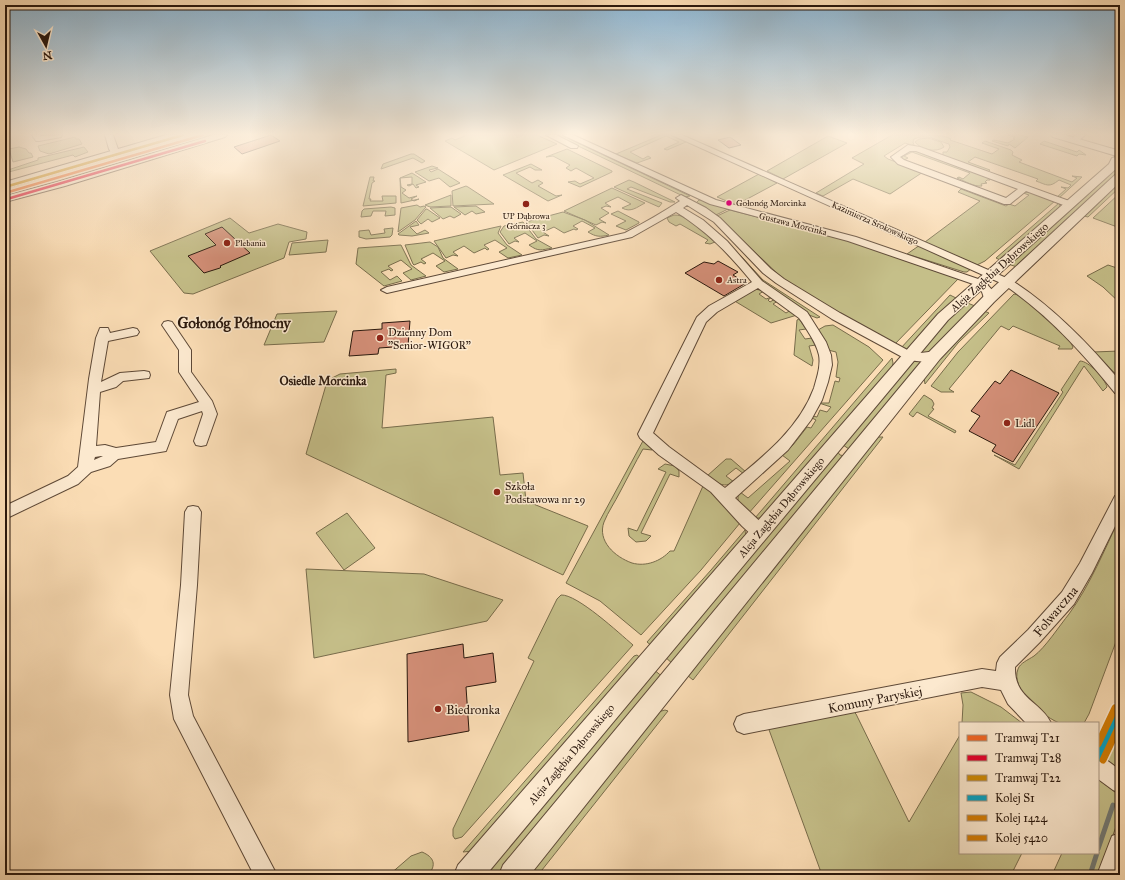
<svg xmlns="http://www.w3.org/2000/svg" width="1125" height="880" viewBox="0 0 1125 880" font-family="'IM FELL Great Primer',serif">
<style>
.green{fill:#c5bf89;stroke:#786c4b}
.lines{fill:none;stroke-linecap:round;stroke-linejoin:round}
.stream{stroke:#727973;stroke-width:5}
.building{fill:#d48f78;stroke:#2a180d}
.minor-casing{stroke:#5e4937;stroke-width:2}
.tertiary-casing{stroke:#5e4937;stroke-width:2}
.minor{fill:#fce9cf;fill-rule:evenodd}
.tertiary{fill:#fce9cf;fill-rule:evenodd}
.rail-1-casing{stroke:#fce9cf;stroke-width:10}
.rail-2-casing{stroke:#fce9cf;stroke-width:10}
.rail-3-casing{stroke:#fce9cf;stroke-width:10}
.rail-1{stroke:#02a2c4;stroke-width:7}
.rail-2{stroke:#d47c03;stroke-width:7}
.rail-3{stroke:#d47c03;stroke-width:7}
.tram-1-casing{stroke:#fce9cf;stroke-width:4.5}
.tram-2-casing{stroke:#fce9cf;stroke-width:4.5}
.tram-3-casing{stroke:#fce9cf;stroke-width:4.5}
.tram-1{stroke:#f26522;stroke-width:2.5}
.tram-2{stroke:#e4002b;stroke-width:2.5}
.tram-3{stroke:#ce8a03;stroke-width:2.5}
.bus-dot{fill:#e5007d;stroke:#fce9cf;stroke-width:1.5}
.poi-dot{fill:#8f2418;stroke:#fce9cf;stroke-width:1.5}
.labels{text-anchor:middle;stroke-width:3;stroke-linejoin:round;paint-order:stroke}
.far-bus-label{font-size:9px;fill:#2a180d;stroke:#fce9cf;text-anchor:start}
.far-poi-label{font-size:9px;fill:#2a180d;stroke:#fce9cf;text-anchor:start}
.far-street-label{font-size:9px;fill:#2a180d;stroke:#fce9cf}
.street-label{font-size:11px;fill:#2a180d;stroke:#fce9cf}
.poi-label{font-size:11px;fill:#2a180d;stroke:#fce9cf;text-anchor:start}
.neighbourhood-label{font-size:12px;font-weight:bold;fill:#2a180d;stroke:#fce9cf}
.near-street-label{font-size:13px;fill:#2a180d;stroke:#fce9cf}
.near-poi-label{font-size:13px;fill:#2a180d;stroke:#fce9cf;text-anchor:start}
.district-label{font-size:15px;font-weight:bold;fill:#2a180d;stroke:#fce9cf}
</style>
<rect width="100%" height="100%" fill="#fbddb5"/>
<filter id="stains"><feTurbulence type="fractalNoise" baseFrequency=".005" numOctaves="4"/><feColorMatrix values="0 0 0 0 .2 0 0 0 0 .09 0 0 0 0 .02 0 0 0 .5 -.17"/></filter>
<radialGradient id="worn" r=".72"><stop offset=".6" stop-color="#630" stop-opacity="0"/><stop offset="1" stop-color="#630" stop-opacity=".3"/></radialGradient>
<path class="green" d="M463,135H537L557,144L494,170L445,141L452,138L455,140L465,136Z
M555,135H561L690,196L685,197Z
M661,135H670L686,142L667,150L664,149L679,142L666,136L630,152L643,159L648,156L651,158L637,163L613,153L616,154Z
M892,135H930C937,137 942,134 951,139L950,140L992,154L999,149L982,143L985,141L1011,150L1013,152L1012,155L1022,160L1019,162L1072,182L1077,178L1072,176L1082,177L1058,199L1056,198L1066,189L1061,187L1068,188L1071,185L1059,180C1049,188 1047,185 1036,181L1038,179L975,157L968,162L990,170L988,172L943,156V152H947L950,147L949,144C938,141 926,133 914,139L913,142L914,145H911L905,143L884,156L888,159L923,172L890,194L853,179L823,196L816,193L864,164L852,158Z
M1008,135H1020L1028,137L1015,148L1009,144L1008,146L992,141L994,140L1008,143L1015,139L1013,138L1015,137Z
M828,136L847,143L783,179L767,171Z
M75,137L76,139H79L82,144L49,154L40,151L38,146Z
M928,138L941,142L944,147C936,153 921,150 915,142L919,139Z
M1044,141L1077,152L1079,150L1086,155L1079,154L1077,156L1040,144Z
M19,147L26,149L29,153H31L33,157L13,162L9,149Z
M84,147L88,152L75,157L73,155L5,173V171L38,160V158Z
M567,149L612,171V172L580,187L568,182L575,181L580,184L594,178L576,168L571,171L566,168L570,165L553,156L546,157Z
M911,151H917L989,177L990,180H987L985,182L987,183L981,184L982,186C974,187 965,181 957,178L959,177L963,179L970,173L912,152L904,156L908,158L904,160L902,159V157Z
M411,154H414L425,161L422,163L413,158L381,169L383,164Z
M531,164L542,170H535L530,167L516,173L532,183L538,180L543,183L538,186L556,196L562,195L548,201L503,175Z
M432,166L438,168L429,170L431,172L438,169L460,183L450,187L439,178L429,181L415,172Z
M1115,168L1120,169V172L1017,267L1008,264Z
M412,173L426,182L416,185L419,187L416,188L413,184L409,186L407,185L412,184V177L400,178L401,187L406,190L402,193L409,198L417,196L411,199L414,201L419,199L401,203L400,178Z
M759,174L777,183L736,205L717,197Z
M370,177H374L373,181H375L372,183L369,199H371L370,201H383L382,196H396V203L363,206Z
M629,180L634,182L675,202H670L631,187L627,189L662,203L659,207L614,187Z
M1120,182V187L1088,217L1084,216Z
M466,186L468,187L494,204L453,206L452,191Z
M612,188L645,203C637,207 631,213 622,208L631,204L618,197L605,203L611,207L606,206L601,208L609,213L599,219L606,223L602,222L596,225L564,211Z
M961,189L1006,206L1009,204L1015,206L1029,195L1023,193C1033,190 1046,198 1055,201L985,261L977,265L925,242L980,201L958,192Z
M1120,193V228L1093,218Z
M451,195V206L430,207L425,205Z
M699,200H702L728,209L716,215L696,203Z
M1059,203L1060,206L1058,209L1000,260L996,258Z
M417,205L420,207L424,206L426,207L415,220L398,232L401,208Z
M476,206L485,212L476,214L472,211L465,215L454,207Z
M391,207L395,208V215L385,216L386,211H373L371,216L361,217L362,211L364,209Z
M451,207L461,214L454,218L450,216L443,219L430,208Z
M426,209H427L440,218L432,222L428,219L421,224L417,220Z
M730,210L844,239L959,278L893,346L782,278L717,216Z
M618,211L639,222V223L626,230L616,226L626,221L611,214Z
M563,212L585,220L609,235C600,237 596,237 588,232L595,228L582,221L573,226L578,229L576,230L574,229L564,233L554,227L543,232L549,236L544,235L538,238L526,222Z
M674,215C691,215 703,231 715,241V242L710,244L705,243L708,240L680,224L676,226L669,222L667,218Z
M230,218L249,233L278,224L307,232L306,239L289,242L284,258L193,294L184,293L150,251Z
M416,221L419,225L410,227L417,234L425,230L429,233L412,236L399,235L398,234Z
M523,222L536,239L552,248C541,250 539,252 529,245L537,241L525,233L514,238L519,242L515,241L509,244L500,232L504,226Z
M501,226L498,233L507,245L522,255L508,258L499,252L507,248L495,240L484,245L489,249L487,250L485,248L474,253L464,246L453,252L458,256L453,255L446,258L434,241Z
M393,228L392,235L390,237L366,239L359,237V231L369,230L371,235L385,233L384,229Z
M328,240L326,252L289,255L292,243Z
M430,242L438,247L443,258L458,269L444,272L436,266L445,261L433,253L421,259L426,263L424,264L421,262L414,265L413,264L405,245Z
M401,245L411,265L426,276L411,280L403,273L412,269L401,260L388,266L393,270L391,271L389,269L381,272L390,280L397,276L402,281L384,286L356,264L358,248Z
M920,245L972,268L967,272H964L907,254Z
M740,255L763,280L820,317L817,318L809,315L765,284Z
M1108,265L1120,269V303L1103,287L1087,276Z
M755,289L764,291L759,294L766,299L772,297L768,300L770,302L775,299L778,301L773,304L786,313L791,310L797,315L771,323L733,300Z
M1014,294C1026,295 1061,333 1071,343L1073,347L1072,349H1058L1060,346L1013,326L1009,330L1001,326L949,389L954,392H941L931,386L958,352Z
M950,295L956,298L907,350L900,349Z
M965,302L975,306L931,352L918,354L945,322Z
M337,311L324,342L264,345L277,314Z
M984,311L989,313L958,343L925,384L924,378L945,352Z
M799,319L806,329L799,330L805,339L812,338L816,345L809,346L813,360L812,366L794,355L797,320Z
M833,325L869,347L883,360L748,514L738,501V495L740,492L748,498L790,461L782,455L793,445L807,427L811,428L816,420L812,418L813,416L817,417L820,410L827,412L831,407L819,403H829L835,381L839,382L840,378L836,377L838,362L836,352L828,350L818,330L825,326Z
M1120,351V378L1093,352Z
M892,358L893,363L892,369L760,518H755Z
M914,359L924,361L849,449L843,445Z
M1080,361C1089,361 1105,379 1107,387L1103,391L1084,366L1019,469L994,455L1015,465L1063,392L1061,390Z
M396,369V373L386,375L382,428L493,417L500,475L523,473L526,501L588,526L563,575L306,454L326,385L332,378L340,374Z
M924,395L932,400L934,404L932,408L934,409L928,416L956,431L955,433L917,412L913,417L909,414Z
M877,437H883L693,680L687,675Z
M644,439L652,447V450L643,449C635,463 628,477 620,492C615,502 608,512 604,522C597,541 615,557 632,563C646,567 661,561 670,551H674L703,486L708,488L740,523L701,570L641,635L600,601L566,583Z
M837,451L840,455L845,456L674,665L664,656Z
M726,459H731L746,472L744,474L736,468L726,476L734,482C723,489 716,482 707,476Z
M665,464L675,466L679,471V477L670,474L641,533L651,536L646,541L636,542L629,536L628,528L637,531L666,472L658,469Z
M347,513L375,548L344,570L316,533Z
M1120,517V631L1089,714L1084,723C1077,723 1063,725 1057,722C1042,715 1010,689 1018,669C1020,663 1028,660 1034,656C1045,648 1060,625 1069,614C1090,585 1105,549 1120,517Z
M745,530L746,537L652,646L647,642L711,570Z
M306,569L424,574L503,600L487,621L314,658Z
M561,595C577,594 619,633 633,645L462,837L455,839L453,836V829L534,661L528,658L557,599Z
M637,655L642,659L473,851L463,852L634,656Z
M653,669L664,678L504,869L497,875H485Z
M971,692L1001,707L1022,723H962L963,705L961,693Z
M665,710L668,711L538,875H526L658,712Z
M852,710L856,714L909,822L960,735V853H1022L1011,875H822L768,727Z
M1120,728V770L1105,758Z
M1098,779L1120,796V816L1098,875H1052L1062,853H1098Z
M422,852C434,857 437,865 428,875H389L411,856Z"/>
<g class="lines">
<path class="stream" d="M1098,849L1113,805
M1090,875L1097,853"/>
</g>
<path class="building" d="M271,135L280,141L242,154L234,147Z
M730,137L741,145L729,148L718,140Z
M222,227L250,253L220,266L221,267L220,268L204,273L188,256L216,245L205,234Z
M718,261L738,272L733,275L746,283L724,296L685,273L704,262L714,264Z
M410,321L408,346L379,348L378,354L349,356L353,331L382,329V323Z
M1011,370L1059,393L1013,462L992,451L996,445L969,431L980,416L971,411L995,381L1000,384Z
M463,644L464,658L493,653L496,682L466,687L469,731L408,742L407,654Z"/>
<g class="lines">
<g class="minor-casing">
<path id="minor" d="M32,135H40L41,136L62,135L61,137L39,141H36Z
M105,135H113L119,152L118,154H112L109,149Z
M546,135H556L578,146L577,148H571Z
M563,135H573L716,200L856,237L984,281L993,291L995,299L993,301H985L982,292L976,285L848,241L710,204Z
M672,135H682L1011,280C1053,307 1088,343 1120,381V395L1115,393C1082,352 1047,314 1003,284Z
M1076,135H1085L1077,142H1071L1070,140Z
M908,145L920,147L1072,202L1074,204L1069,207L1066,206L1026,191L1010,204H1004L898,164L891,157ZM910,151H916L1018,189L1006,198L904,160L900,157Z
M681,195L706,208L720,218L771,269L784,279L840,313L911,352C922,355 930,350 939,352L941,355L939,358C928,363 918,362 906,359L832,319L776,283L763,273L714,222L687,205L683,208L703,220L727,241L762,281L807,312L826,342L831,355L832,365L828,382L822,400L811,420L788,450L735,498L766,527L768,532L766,537L760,539L754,537L742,526L711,492L659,455L640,438L638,434L697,317L709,306L752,282C729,254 707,231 676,212L632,237L387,293L381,290L387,287L625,233C644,223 663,212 680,201L676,198ZM758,288L799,318L802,322C808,332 816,342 819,355C821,366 817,377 814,388C798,431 760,459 725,488L669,447L653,433L706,322L717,312Z
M168,321L172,322L191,350V372L212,401L217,414L206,445L201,446L196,445L194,441L203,414L202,411L178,419L166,451L118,459L110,466L91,472L78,484L5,519V506L68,476L78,467L89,379L96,338L100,328H108L110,333L133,328L137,329L139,332L137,335L108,341L101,382L120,373L144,371L149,372L150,375L149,378L123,381L116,387L100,392L96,446L105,445L116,448L156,442L167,412L199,402L179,372V350L162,325L164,322ZM101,456H103L94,460L95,457Z
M1120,494V516L1092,573L1074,604L1040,642L1015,667C1014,699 1041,701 1051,723H1026L1008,704L1001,690L982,687L744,734L737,731L734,724L737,717L744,714L982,669L996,671L997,663L1000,657L1028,630L1062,592L1080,563L1115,496Z
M193,506L198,507L201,512L197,585L188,695L193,716L277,875H254L174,719L170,695L181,585L185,512L188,507Z
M1098,756L1105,759L1120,770V793L1113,790L1098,779Z
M1120,833L1119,875H1097L1112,836Z"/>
</g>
<g class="tertiary-casing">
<path id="tertiary" d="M166,135H180L178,137L5,188V182Z
M213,135H227L225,137L65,186L5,202V196L57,182Z
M1051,135H1065L1120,151V157L1053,137Z
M1116,157L1120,158V163L1118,167L948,320L486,875H454L458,865L938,314L1109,164L1112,158Z
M1120,173V182L994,302L940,359L530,875H499L503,865L930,351L984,296L1116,174Z"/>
</g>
<use href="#minor" class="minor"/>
<use href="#tertiary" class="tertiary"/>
<g class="rail-1-casing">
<path id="rail-1" d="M1098,758L1120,710"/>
</g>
<g class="rail-2-casing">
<path id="rail-2" d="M1103,760L1120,724"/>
</g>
<g class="rail-3-casing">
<path id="rail-3" d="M1098,744L1115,708"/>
</g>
<use href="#rail-1" class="rail-1"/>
<use href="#rail-2" class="rail-2"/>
<use href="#rail-3" class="rail-3"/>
<g class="tram-1-casing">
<path id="tram-1" d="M5,193L203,135"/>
</g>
<g class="tram-2-casing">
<path id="tram-2" d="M7,199L205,141"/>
</g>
<g class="tram-3-casing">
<path id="tram-3" d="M5,187L183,135"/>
</g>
<use href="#tram-1" class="tram-1"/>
<use href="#tram-2" class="tram-2"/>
<use href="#tram-3" class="tram-3"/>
</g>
<linearGradient id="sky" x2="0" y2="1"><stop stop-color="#8cb6d4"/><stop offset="0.52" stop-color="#fdf0de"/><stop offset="1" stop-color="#fdf0de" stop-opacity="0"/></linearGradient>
<rect width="1125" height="258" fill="url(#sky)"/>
<circle class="bus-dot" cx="729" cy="203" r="3.5"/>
<g class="poi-dot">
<circle cx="526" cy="204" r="4"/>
<circle cx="227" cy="243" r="4"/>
<circle cx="719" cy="280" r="4"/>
<circle cx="380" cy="338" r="4"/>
<circle cx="1007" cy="423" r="4"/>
<circle cx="497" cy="492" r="4"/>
<circle cx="438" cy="709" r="4"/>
</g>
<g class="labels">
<g class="far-bus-label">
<text x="736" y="206">Gołonóg Morcinka</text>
</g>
<g class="far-poi-label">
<text x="526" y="219" text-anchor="middle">UP Dąbrowa<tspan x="526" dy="10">Górnicza 3</tspan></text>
<text x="235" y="246">Plebania</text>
<text x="727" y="283">Astra</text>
</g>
<g class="far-street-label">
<text transform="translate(875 223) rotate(24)" y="3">Kazimierza Srokowskiego</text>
<text transform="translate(793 224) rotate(14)" y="3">Gustawa Morcinka</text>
</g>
<g class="street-label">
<text transform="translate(999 267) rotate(-42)" y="4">Aleja Zagłębia Dąbrowskiego</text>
<text transform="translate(781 507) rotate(-50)" y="4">Aleja Zagłębia Dąbrowskiego</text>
<text transform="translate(571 754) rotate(-50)" y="4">Aleja Zagłębia Dąbrowskiego</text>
</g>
<g class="poi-label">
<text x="388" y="336">Dzienny Dom<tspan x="388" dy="13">"Senior-WIGOR"</tspan></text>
<text x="1015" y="427">Lidl</text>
<text x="505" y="490">Szkoła<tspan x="505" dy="13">Podstawowa nr 29</tspan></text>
</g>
<g class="neighbourhood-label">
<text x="323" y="385">Osiedle Morcinka</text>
</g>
<g class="near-street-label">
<text transform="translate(1055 611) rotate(-50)" y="5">Folwarczna</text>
<text transform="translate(875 699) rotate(-11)" y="5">Komuny Paryskiej</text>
</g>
<g class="near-poi-label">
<text x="446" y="714">Biedronka</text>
</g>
<g class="district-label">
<text x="234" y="328">Gołonóg Północny</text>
</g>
</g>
<rect width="1125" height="880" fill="none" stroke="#fbddb5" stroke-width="20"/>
<rect x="6" y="6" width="1113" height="868" fill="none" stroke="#2a180d" stroke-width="2"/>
<rect x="10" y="10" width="1105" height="860" fill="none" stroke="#2a180d"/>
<rect x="959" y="722" width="140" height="132" fill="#fce9cf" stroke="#a89581"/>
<rect x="967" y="735" width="20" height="6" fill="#f26522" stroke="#a89581"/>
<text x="995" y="742" font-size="12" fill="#2a180d">Tramwaj T21</text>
<rect x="967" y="755" width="20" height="6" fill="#e4002b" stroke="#a89581"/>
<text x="995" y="762" font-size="12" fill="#2a180d">Tramwaj T28</text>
<rect x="967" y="775" width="20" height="6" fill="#ce8a03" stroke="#a89581"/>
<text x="995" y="782" font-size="12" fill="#2a180d">Tramwaj T22</text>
<rect x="967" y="795" width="20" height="6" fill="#02a2c4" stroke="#a89581"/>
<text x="995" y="802" font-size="12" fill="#2a180d">Kolej S1</text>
<rect x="967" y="815" width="20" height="6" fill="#d47c03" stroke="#a89581"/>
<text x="995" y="822" font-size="12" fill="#2a180d">Kolej 1424</text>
<rect x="967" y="835" width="20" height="6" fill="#d47c03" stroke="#a89581"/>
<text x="995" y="842" font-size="12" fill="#2a180d">Kolej 5420</text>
<g transform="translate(46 46) rotate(172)" stroke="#fce9cf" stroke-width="3" paint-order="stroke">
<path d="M0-3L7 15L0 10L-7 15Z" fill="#2a180d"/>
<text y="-6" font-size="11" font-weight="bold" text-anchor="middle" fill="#2a180d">N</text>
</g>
<rect width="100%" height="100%" filter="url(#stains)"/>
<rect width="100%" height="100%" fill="url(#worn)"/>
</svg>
